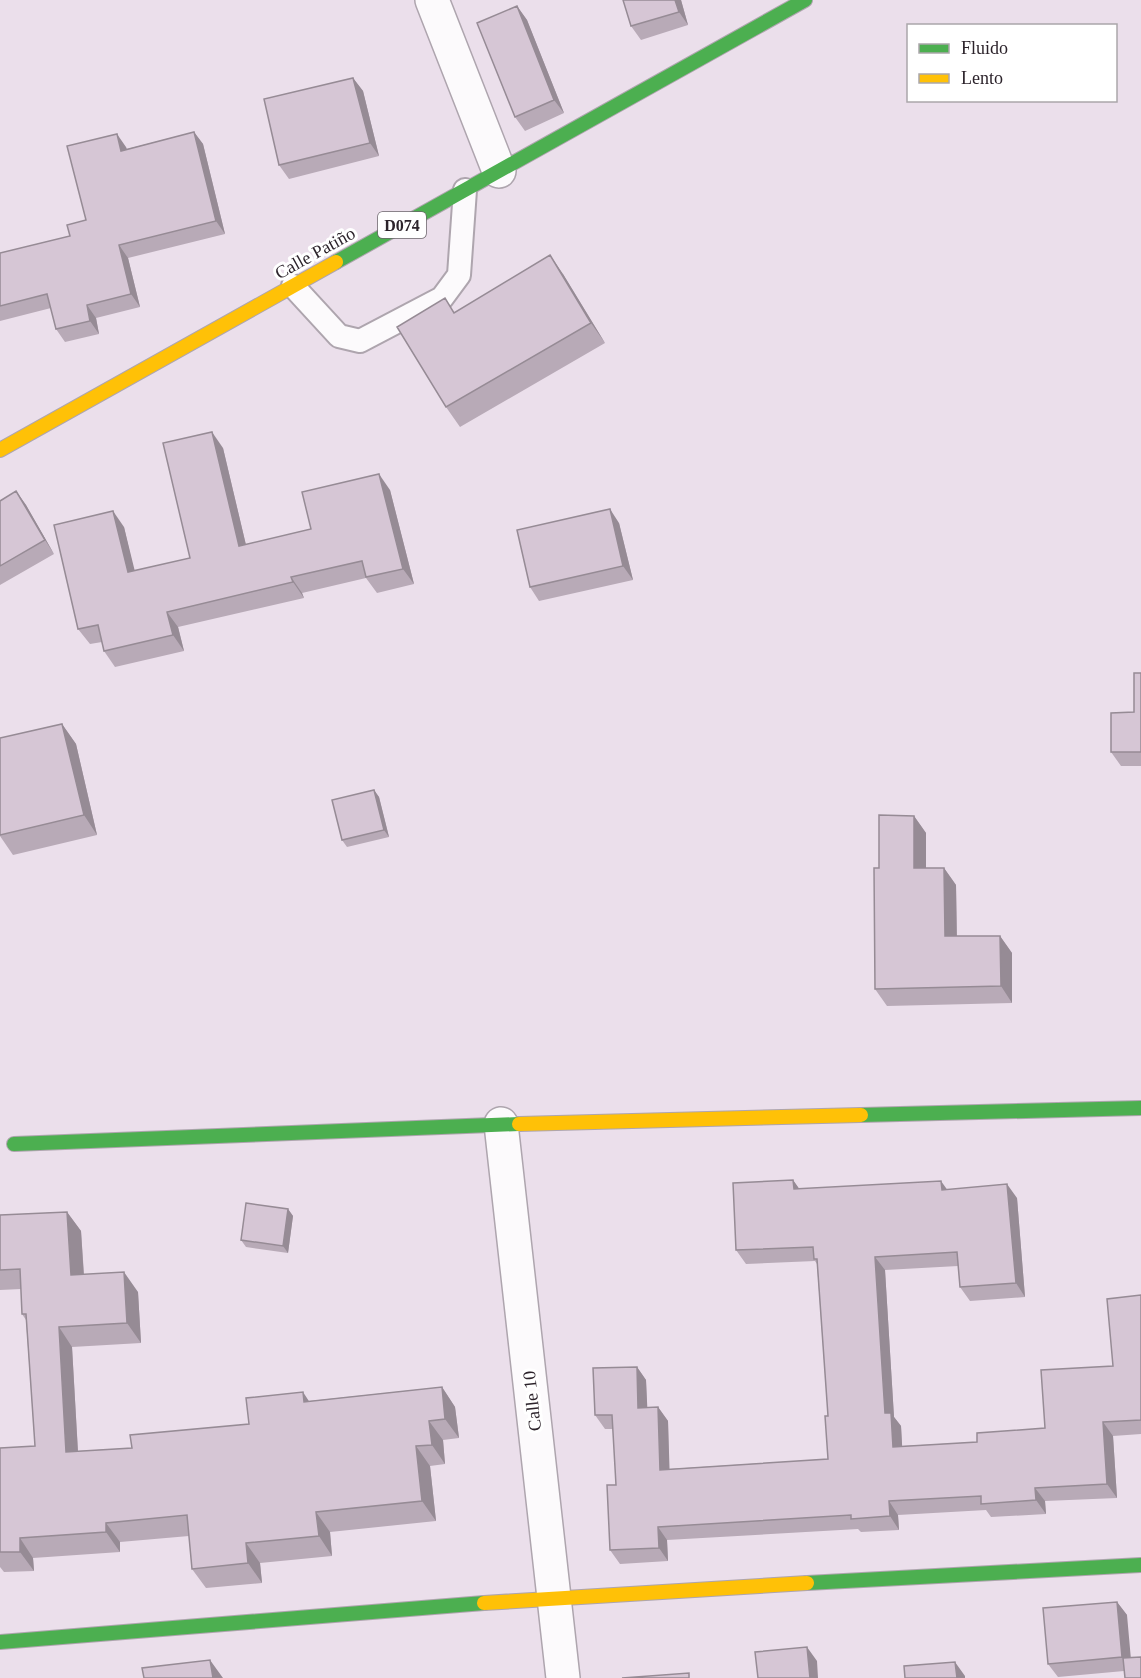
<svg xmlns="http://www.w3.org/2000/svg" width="1141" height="1678" viewBox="0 0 1141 1678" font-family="Georgia,serif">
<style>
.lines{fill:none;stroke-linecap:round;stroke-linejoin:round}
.lane-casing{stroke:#aea5ae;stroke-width:26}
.street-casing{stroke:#aea5ae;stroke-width:36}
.fast-casing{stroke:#aea5ae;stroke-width:16}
.slow-casing{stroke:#aea5ae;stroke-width:16}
.lane{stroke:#fcfafc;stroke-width:22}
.street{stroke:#fcfafc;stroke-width:33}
.fast{stroke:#4caf50;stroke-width:14}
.slow{stroke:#ffc107;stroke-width:14}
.wall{fill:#b8aab7}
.shaded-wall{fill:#968b95}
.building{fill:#d6c6d5;stroke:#968b95;stroke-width:1.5}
.labels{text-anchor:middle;stroke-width:6;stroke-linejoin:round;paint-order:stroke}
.shield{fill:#fff;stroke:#6b656b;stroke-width:1.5}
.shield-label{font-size:16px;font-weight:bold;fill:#2c232b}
.street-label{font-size:18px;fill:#2c232b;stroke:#fff}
</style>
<rect width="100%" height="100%" fill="#ebdfeb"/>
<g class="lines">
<g class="lane-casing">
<path id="lane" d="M293,286L339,336L360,341L442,298L459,275L465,190"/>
</g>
<g class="street-casing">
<path id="street" d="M432,0L499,171
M501,1124L563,1678"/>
</g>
<g class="fast-casing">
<path id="fast" d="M336,262L805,0
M861,1115L1141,1108
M14,1144L519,1124
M807,1583L1141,1565
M0,1642L484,1603"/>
</g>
<g class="slow-casing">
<path id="slow" d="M0,450L336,262
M519,1124L861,1115
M484,1603L807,1583"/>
</g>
<use href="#lane" class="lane"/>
<use href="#street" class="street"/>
<use href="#fast" class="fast"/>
<use href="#slow" class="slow"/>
</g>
<path class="wall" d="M623,0H681L688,25L641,40L631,26Z
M517,6L527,20L564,113L525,131L515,117Z
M353,78L363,91L379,156L289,179L279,165Z
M194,132L203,144L225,234L128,258L140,307L96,318L99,334L65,342L56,329L51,308L0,321V253L70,236L86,220L126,147L127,149Z
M563,274L605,343L460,427L446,407L455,313Z
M223,448L246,545L311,529L390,490L414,584L377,593L366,578L302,593L304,598L178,627L184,651L115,667L104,651L102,642L90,644L78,629L124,527L134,571L190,558Z
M16,491L26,505L54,554L0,585V501Z
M619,523L633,580L539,601L530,587Z
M1141,673V766H1121L1111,752L1134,712Z
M62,724L76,744L97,835L13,855L0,836V738Z
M374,790L379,797L389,837L347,847L342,840Z
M914,816L926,833V868H944L956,885L957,936H1000L1012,953V1003L887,1006L875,989L879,868Z
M793,1180L799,1189L947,1190L1017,1198L1025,1297L970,1301L960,1287L958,1266L885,1270L894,1417L901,1426L902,1446L977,1442L1045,1428L1113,1366L1141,1295V1434L1113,1436L1117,1498L1045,1501L1046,1514L991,1517L986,1510L898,1515L899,1530L861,1532L858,1529L667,1540L668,1561L620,1564L610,1550L616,1485L613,1429H605L595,1415L637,1367L646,1380L647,1408L658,1407L668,1421L669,1469L828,1459V1416L817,1264L815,1261L746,1264L736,1250Z
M288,1209L293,1216L288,1253L246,1247L241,1240Z
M67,1212L81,1231L84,1274L138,1292L141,1343L72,1347L78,1451L132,1448L249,1424L309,1401L442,1387L455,1407L459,1438L443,1440L445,1464L430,1466L436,1521L330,1532L332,1556L260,1563L262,1583L206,1588L192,1569L189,1536L120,1542V1552L33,1558L34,1571L4,1572L0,1567V1448L35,1446L26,1320L22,1314L21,1289L0,1290V1215Z
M1117,1602L1127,1615L1124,1671L1058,1677L1048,1664Z"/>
<path class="shaded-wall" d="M675,0H681L688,25L679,12Z
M517,6L527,20L564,113L554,100Z
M353,78L363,91L379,156L370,143Z
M194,132L203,144L225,234L216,221Z
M117,134L126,147L130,164L121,151Z
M119,245L128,258L140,307L131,294Z
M550,255L563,274L605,343L591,323Z
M87,305L96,318L99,334L90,321Z
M212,432L223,448L250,562L239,546Z
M379,474L390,490L414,584L403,569Z
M16,491L26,505L54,554L45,540Z
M610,509L619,523L633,580L623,566Z
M113,511L124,527L139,588L128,572Z
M291,577L302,593L304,598L293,582Z
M167,612L178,627L184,651L173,635Z
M62,724L76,744L97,835L84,815Z
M374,790L379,797L389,837L384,830Z
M914,816L926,833V885L914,868Z
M944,868L956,885L957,953L945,936Z
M1000,936L1012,953V1003L1001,986Z
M793,1180L803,1194L794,1189Z
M941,1181L951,1195L942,1190Z
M1007,1184L1017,1198L1025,1297L1016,1283Z
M288,1209L293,1216L288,1253L283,1246Z
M67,1212L81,1231L85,1295L71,1275Z
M875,1257L885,1270L894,1417L901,1426L903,1461L893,1447L885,1413Z
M124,1272L138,1292L141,1343L127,1323Z
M59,1327L72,1347L79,1471L66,1452Z
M637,1367L646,1380L648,1422L638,1408Z
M442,1387L455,1407L459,1438L445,1419Z
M303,1392L316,1412L304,1402Z
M658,1407L668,1421L670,1484L660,1470Z
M429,1421L443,1440L445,1464L432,1445Z
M1103,1422L1113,1436L1117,1498L1107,1484Z
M416,1446L430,1466L436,1521L422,1501Z
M1035,1488L1045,1501L1046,1514L1036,1500Z
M889,1501L898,1515L899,1530L890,1516Z
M316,1512L330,1532L332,1556L319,1536Z
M106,1523L120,1542V1552L106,1532Z
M658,1527L667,1540L668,1561L659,1548Z
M20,1538L33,1558L34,1571L20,1552Z
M246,1543L260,1563L262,1583L248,1563Z
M1117,1602L1127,1615L1132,1671L1122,1657Z
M807,1647L817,1661L818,1678H810Z
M210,1660L223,1678H213Z
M955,1662L965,1676V1678H957Z"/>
<path class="building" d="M623,0H675L679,12L631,26Z
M517,6L554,100L515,117L477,23Z
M353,78L370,143L279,165L264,99Z
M194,132L216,221L119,245L131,294L87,305L90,321L56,329L47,294L0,306V253L70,236L67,225L86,220L67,146L117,134L121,151Z
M550,255L591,323L446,407L397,327L445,298L454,313Z
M212,432L239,546L311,529L302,492L379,474L403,569L366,577L362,561L291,577L293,582L167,612L173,635L104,651L98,625L78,629L54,525L113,511L128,572L190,558L163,443Z
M16,491L45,540L0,566V501Z
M610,509L623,566L530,587L517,530Z
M1134,673H1141V752H1111V713L1134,712Z
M62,724L84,815L0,835V738Z
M374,790L384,830L342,840L332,800Z
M879,815L914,816V868H944L945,936H1000L1001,986L875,989L874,868H879Z
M793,1180L794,1189L941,1181L942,1190L1007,1184L1016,1283L960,1287L957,1252L875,1257L885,1413H891L893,1447L977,1442V1433L1045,1428L1041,1370L1113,1366L1107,1299L1141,1295V1420L1103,1422L1107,1484L1035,1488L1036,1500L981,1504V1496L889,1501L890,1516L851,1519V1515L658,1527L659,1548L610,1550L607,1485H616L612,1415H595L593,1368L637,1367L638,1408L658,1407L660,1470L828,1459L825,1416H828L817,1259H814L813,1247L736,1250L733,1183Z
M246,1203L288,1209L283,1246L241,1240Z
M67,1212L71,1275L124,1272L127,1323L59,1327L66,1452L132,1448L130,1435L249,1424L246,1398L303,1392L304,1402L442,1387L445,1419L429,1421L432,1445L416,1446L422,1501L316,1512L319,1536L246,1543L248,1563L192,1569L187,1515L106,1523V1532L20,1538V1552H0V1448L35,1446L26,1314H22L20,1269L0,1270V1215Z
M1117,1602L1122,1657L1048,1664L1043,1608Z
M807,1647L810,1678H758L755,1652Z
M1141,1657V1678H1125L1123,1658Z
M210,1660L213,1678H144L142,1668Z
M955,1662L957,1678H905L904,1666Z
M689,1673V1678H622Z"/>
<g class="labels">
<rect class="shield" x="378" y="212" width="48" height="26" rx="4.5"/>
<g class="shield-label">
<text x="402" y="231">D074</text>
</g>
<g class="street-label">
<text transform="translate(315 253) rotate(-29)" y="6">Calle Patiño</text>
<text transform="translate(532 1401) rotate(-96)" y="6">Calle 10</text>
</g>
</g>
<rect x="907" y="24" width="210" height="78" fill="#ffffff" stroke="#aba7aa" stroke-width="1.5"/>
<rect x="919" y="44" width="30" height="9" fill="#4caf50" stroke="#aba7aa" stroke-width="1.5"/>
<text x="961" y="54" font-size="18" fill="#2c232b">Fluido</text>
<rect x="919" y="74" width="30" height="9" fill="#ffc107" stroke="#aba7aa" stroke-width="1.5"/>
<text x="961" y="84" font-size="18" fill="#2c232b">Lento</text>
</svg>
